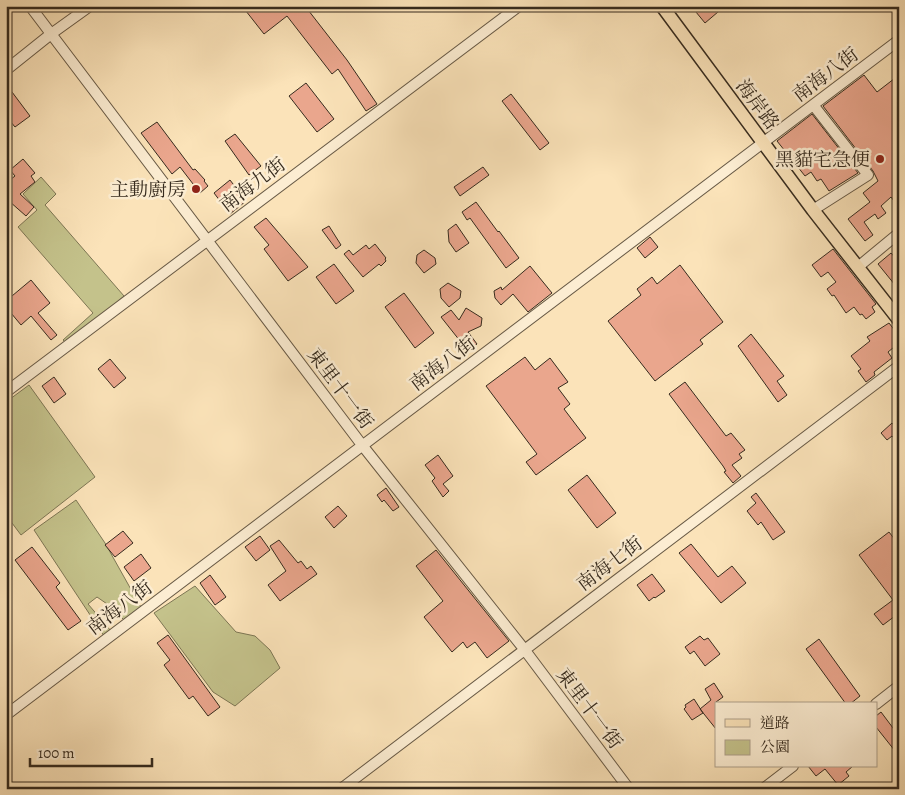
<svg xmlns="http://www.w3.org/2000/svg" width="905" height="795" viewBox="0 0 905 795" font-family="Alegreya,'Noto Serif TC',serif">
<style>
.green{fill:#c4c28b;stroke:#7d7654}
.building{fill:#eaa68d;stroke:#362b1e}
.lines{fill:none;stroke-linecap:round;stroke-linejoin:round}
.minor-casing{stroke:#675945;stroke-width:12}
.major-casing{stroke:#362b1e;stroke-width:15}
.minor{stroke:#fcedd2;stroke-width:10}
.major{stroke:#fbe3b9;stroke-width:12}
.poi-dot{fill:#8f2418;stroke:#fcedd2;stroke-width:2}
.labels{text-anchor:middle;stroke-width:5;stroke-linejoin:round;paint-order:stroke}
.street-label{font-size:19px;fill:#362b1e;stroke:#fcedd2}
.poi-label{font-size:19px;fill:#362b1e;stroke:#fcedd2;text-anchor:end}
</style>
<rect width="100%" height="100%" fill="#fbe3b9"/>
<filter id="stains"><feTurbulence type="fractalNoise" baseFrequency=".004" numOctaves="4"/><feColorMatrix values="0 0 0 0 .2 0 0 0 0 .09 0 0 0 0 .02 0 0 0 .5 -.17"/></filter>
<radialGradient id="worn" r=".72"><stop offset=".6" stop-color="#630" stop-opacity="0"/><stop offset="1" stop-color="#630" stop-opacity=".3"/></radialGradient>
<path class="green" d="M41,177L56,194L45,205L124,296L68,345L63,340L93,313L18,227L37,210L23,194Z
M29,385L95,477L21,535L6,515V402Z
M76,500L105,543L142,609L124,620L110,606L97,597L88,604L111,631L104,636L34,530Z
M195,586L236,632L255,636L270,650L280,668L235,706L213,692L154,613Z"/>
<path class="building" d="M242,6H305L347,60L377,104L366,111L338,69L332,74L287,16L264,34Z
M691,6H725L705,23Z
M864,75L877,92L899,75V197L894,201L891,197L881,206L886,213L878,219L875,214L864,222L873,235L865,241L848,219L870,202L863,193L878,181L873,171L823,106Z
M306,83L334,119L317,132L289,96Z
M6,84L30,116L15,127L6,116Z
M511,94L549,143L540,150L502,101Z
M812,114L858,173L829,191L821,179L817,181L811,172L805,176L777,141Z
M157,122L193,170L195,169L205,180L204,181L208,186L200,193L180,167L172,174L141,133Z
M235,134L261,166L249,175L225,141Z
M23,159L35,173L31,176L35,182L20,194L34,207L26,216L9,201L6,204V183L15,176L10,170Z
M483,167L489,175L460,196L454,187Z
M230,180L246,201L230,214L214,193Z
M476,202L498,232L499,231L519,258L506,268L470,218L467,220L462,212Z
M266,218L308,267L288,281L264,249L269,245L254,227Z
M456,224L469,243L456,252L449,242L448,230Z
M329,226L341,245L336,249L322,230Z
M650,237L658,247L645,258L637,248Z
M375,244L386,258L385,259L386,261L381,266L379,264L363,277L344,254L349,250L353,255L366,245L369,249Z
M833,249L876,304L872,307L875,312L866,319L862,314L860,315L854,307L846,313L834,295L832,296L827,289L836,282L828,272L821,277L812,265Z
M424,250L435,258L436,264L424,273L416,263L417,255Z
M891,253L899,262V281L895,285L878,264Z
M334,264L354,291L336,304L316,277Z
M680,265L723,322L700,340L703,344L655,381L608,321L641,295L637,289L652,277L657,284Z
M530,266L552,293L528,312L513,294L501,305L495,298L494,291L501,287L502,290Z
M31,280L50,303L38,313L57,335L51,340L31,316L21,325L6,307V301Z
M448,283L461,291L460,298L449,307L441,298L440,289Z
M404,293L434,333L415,348L385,307Z
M466,308L482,318L481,326L468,332L477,344L468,351L441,317L451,310L459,320Z
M889,323L899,336V343L888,352L892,358L874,372L875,375L866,382L858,371L861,369L851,356L870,341L867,337Z
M751,334L784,376L777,381L787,395L778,402L738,346Z
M525,357L535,370L550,358L568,382L558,388L570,404L564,409L586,438L536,475L526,462L537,454L486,386Z
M110,359L126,378L114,388L98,369Z
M54,377L66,394L54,403L42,386Z
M685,382L726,436L731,433L745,450L739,454L742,458L732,465L741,476L733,483L724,472L726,471L723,466L669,394Z
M892,423L899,431V444L892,436L887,440L881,433Z
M438,455L453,476L443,484L449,491L443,497L432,481L435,478L425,465Z
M587,475L616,513L597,528L568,490Z
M386,488L399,507L393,511L384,500L382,502L377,495Z
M756,493L785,532L773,540L761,522L758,525L747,511L756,503L751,497Z
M338,506L347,516L334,528L325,517Z
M123,531L133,543L115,557L105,545Z
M889,532L899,545V613L883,625L874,614L893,600L859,555Z
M260,536L270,550L256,561L245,547Z
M279,540L298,563L301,561L307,569L311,566L317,574L280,601L268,585L286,571L270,546Z
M691,544L718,577L732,566L746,583L721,603L679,553Z
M32,547L60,583L56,587L81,621L68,630L15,560Z
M436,550L509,641L487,658L475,642L467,648L463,642L452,652L424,617L443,601L416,566Z
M141,554L151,568L134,581L124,567Z
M652,574L665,591L655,598L654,597L649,601L637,585Z
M210,575L226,597L215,605L200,583Z
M168,635L220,707L208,716L193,696L189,699L164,665L170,660L157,643Z
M700,636L704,640L708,638L720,654L705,666L694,651L690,654L685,647Z
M819,639L860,696L850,704H846L806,649Z
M714,683L723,697L716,702V729L700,709L711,700L705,689Z
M694,699L703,713L692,720L684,709L686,707L685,705Z
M881,712L899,736V756L876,727V716Z
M808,766H853L846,772L849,776L838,785L825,769L816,776Z"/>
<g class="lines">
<g class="minor-casing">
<path id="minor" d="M30,6L362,445L524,649L629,789
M6,70L51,34L90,6
M813,210L868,175L814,106
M858,267L899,233
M6,392L519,6
M876,704L899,686
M6,715L899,40
M341,789L899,366
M763,789L793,766"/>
</g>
<g class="major-casing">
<path id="major" d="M662,6L813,210L899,320"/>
</g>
<use href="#minor" class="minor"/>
<use href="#major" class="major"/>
</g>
<g class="poi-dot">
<circle cx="880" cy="159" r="5"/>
<circle cx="196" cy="189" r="5"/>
</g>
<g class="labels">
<g class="street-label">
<text transform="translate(825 74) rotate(-37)" y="7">南海八街</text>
<text transform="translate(758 104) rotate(53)" y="7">海岸路</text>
<text transform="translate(252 184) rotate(-37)" y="7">南海九街</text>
<text transform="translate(442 363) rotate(-37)" y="7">南海八街</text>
<text transform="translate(341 388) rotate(53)" y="7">東里十一街</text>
<text transform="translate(609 563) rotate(-37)" y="7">南海七街</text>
<text transform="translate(119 607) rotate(-37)" y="7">南海八街</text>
<text transform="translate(590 708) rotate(53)" y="7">東里十一街</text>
</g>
<g class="poi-label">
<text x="870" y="166">黑貓宅急便</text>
<text x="186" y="196">主動廚房</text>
</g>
</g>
<rect width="905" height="795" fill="none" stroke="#fbe3b9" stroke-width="25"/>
<rect x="8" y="8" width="890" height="780" fill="none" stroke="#362b1e" stroke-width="2.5"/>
<rect x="12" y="12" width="880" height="770" fill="none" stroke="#362b1e"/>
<rect x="715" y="702" width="162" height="65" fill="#fcedd2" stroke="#ad9f8a"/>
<rect x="725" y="719" width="25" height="8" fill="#fbe3b9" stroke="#ad9f8a"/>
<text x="760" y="728" font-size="15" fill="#362b1e">道路</text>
<rect x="725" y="740" width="25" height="15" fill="#c4c28b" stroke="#ad9f8a"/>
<text x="760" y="752" font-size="15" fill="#362b1e">公園</text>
<path d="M30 758v8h122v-8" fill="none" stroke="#362b1e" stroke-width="2.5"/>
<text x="38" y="758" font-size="15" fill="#362b1e" stroke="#fcedd2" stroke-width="4" paint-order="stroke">100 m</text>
<rect width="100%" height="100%" filter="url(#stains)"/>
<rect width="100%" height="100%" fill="url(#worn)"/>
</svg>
